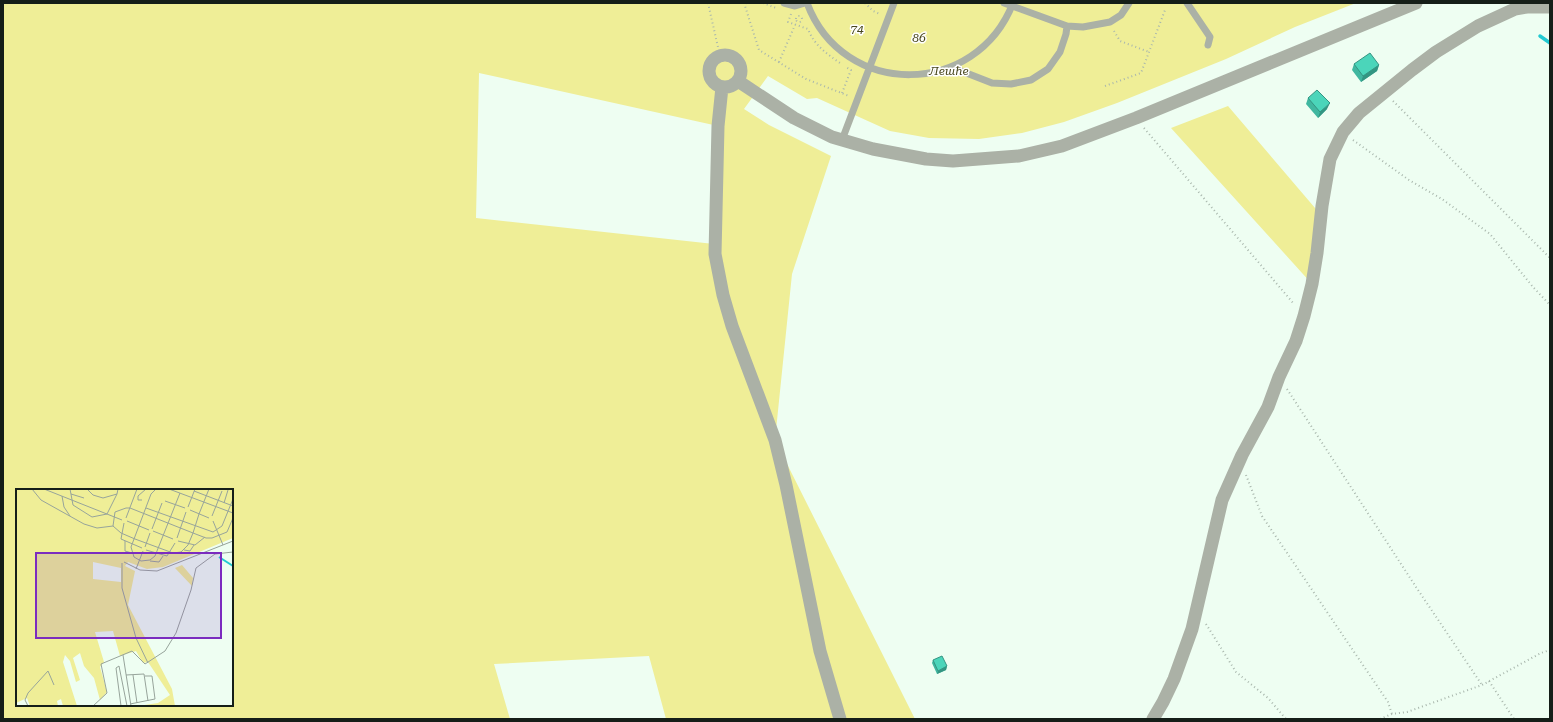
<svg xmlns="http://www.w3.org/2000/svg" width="1553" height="722" viewBox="0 0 1553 722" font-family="'Roboto Serif',serif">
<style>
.green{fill:#efee97;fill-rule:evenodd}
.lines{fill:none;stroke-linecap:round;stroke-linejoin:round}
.stream{stroke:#23cad2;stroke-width:3.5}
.path{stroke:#a9b7ad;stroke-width:2;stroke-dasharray:1 3;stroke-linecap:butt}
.lane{stroke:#abb1a6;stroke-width:7}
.street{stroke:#abb1a6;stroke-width:13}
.wall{fill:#40b7a0}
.shaded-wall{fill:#349582}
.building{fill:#4bd5ba;stroke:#349582}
.labels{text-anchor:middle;stroke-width:3;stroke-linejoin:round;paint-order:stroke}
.park-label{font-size:12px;font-style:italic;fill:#49471d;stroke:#fff}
.inset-river{fill:none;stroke:#23cad2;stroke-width:2}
.inset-road{fill:none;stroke:#97a49b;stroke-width:1}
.view{fill:#7b2cbf;fill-opacity:0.15;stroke:#7b2cbf;stroke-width:2}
.inset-edge{fill:none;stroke:#151e18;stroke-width:2}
</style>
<rect width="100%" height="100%" fill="#eefef2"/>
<path class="green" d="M3,3H1356L1295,27L1226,59L1117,103L1064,122L1022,133L979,139L929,138L890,131L817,98L807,99L768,76L744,109L769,125L831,156L792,274L775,440L915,719H666L649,656L494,664L510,719H3ZM479,73L718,126L714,244L476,218ZM17,490H232V705H17Z
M1228,106L1321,215L1312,284L1171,128Z"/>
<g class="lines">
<path class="stream" d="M1540,36L1550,43"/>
<path class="path" d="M708,3L720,56
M746,3L745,6L759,50L806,79L849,96
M763,3L776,8
M865,3L873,11L880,14
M791,14L788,22L808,29C814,45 827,54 840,63
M796 19a3 3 0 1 1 6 0a3 3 0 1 1-6 0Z
M1114,31L1120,41L1149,52
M779,62L795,25
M1105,86L1141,73L1165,10
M842,93L851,70L846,67
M1393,101L1550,258
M1144,128L1294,304
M1353,140L1409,180L1442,199L1490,234L1533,287L1550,305
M1287,389L1416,587L1482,685
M1246,475L1262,516L1388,702L1392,714
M1206,624L1236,672L1268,698L1286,719
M1489,681L1514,719
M1380,719L1392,714L1407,712L1482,685L1541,653L1550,650"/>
<path class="lane" d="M784,3L795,6L805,3
M807,3C843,99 976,98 1013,3
M1004,3L1067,26L1083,27L1110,22L1121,15L1129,3
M1187,3L1210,37L1208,45
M951,67L992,83L1011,84L1031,80L1048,69L1060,52L1066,34L1067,26
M842,140L894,3"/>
<path class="street" d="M709 71a16 16 0 1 1 32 0a16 16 0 1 1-32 0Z
M738,81L794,118L832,137L873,149L926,159L953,161L1019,156L1062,146L1136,118L1416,3
M722,87L718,126L715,254L723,295L732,326L775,440L786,485L820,651L840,719
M1153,719L1163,702L1174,679L1192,629L1222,500L1242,455L1268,407L1279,377L1296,341L1304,316L1312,284L1317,253L1322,206L1330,159L1343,132L1359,113L1412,70L1436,52L1478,26L1515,9L1527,7H1550"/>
</g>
<path class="wall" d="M1354,64L1379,65L1377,71L1361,82L1352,70Z
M1308,98L1327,109L1318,118L1306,104Z
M933,660L947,666L946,670L937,674L932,663Z"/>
<path class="shaded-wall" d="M1379,65L1377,71L1361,82L1363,76Z
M1330,103L1327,109L1318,118L1320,112Z
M947,666L946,670L937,674L938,671Z"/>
<path class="building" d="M1370,53L1379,65L1363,76L1354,64Z
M1317,90L1330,103L1320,112L1308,98Z
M942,656L947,666L938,671L933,660Z"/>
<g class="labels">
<g class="park-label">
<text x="857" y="33">74</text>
<text x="919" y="42">86</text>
<text x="949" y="75">Лешће</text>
</g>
</g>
<g transform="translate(16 489)">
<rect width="217" height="217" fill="#eefef2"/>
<path d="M0,0H217V49L147,78L131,80L112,73L109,77L119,82L112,116L156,200L159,217H122L142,214L154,206L132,173L127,174L120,162L104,167L97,142L79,143L88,173L84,178L91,203L84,211L78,189L68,177L64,164L57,169L64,191L60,193L54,172L49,166L47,173L61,217H47L45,210L41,212L42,217H14L11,209L0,214ZM77,73L105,79V93L77,90ZM166,76L177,89L176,97L159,79Z" fill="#efee97" fill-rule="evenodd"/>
<path class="inset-river" d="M203,68L217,77"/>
<path class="inset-road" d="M16,0L25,11L68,35L81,39L97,37M28,0L106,31M54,0L57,16L76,28L91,25L101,5M71,0L77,6L87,9L101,5L102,0M140,0L135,5L115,58L118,68L125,72L134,71L139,67L164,4M153,0L217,24M193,0L183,25L177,44L172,56L165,63L157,64L119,50L105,44L97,37L99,23L110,19H114L177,44L190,49H196L211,43L217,29M178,2L217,17M55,5L68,9M46,7L48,18L54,27M126,11H122V7L130,0M149,12L169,19M208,14L212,1M172,18L179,0M130,19L197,43L206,37L217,10M174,21L193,29M196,27L206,2M110,29L121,0M111,32L133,41M197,32L207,56M108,34L105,50L126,59M136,40L146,14M137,42L157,50M161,49L170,23M109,52V62L116,64M162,52L179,56L189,48M129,58L134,44M130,61L151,67L159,54M168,61L174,62L178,56M134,72L143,73L147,67M108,73L124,81L141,82L217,52M106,74V99L120,149L132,174M120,80L127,62M107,166L115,217M110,186L128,185L132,212M117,186L121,214M114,215L139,210L136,187H129M12,217L9,211L12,204L32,182L38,196M77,217L91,204L85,175L116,162L129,175L149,162L160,144L175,101L180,79L199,65L217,63M105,217L100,179L103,177L111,217"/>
<path class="view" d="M20,64H205V149H20Z"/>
<rect width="217" height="217" class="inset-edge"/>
</g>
<rect width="1553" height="722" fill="none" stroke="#151e18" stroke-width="8"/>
</svg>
